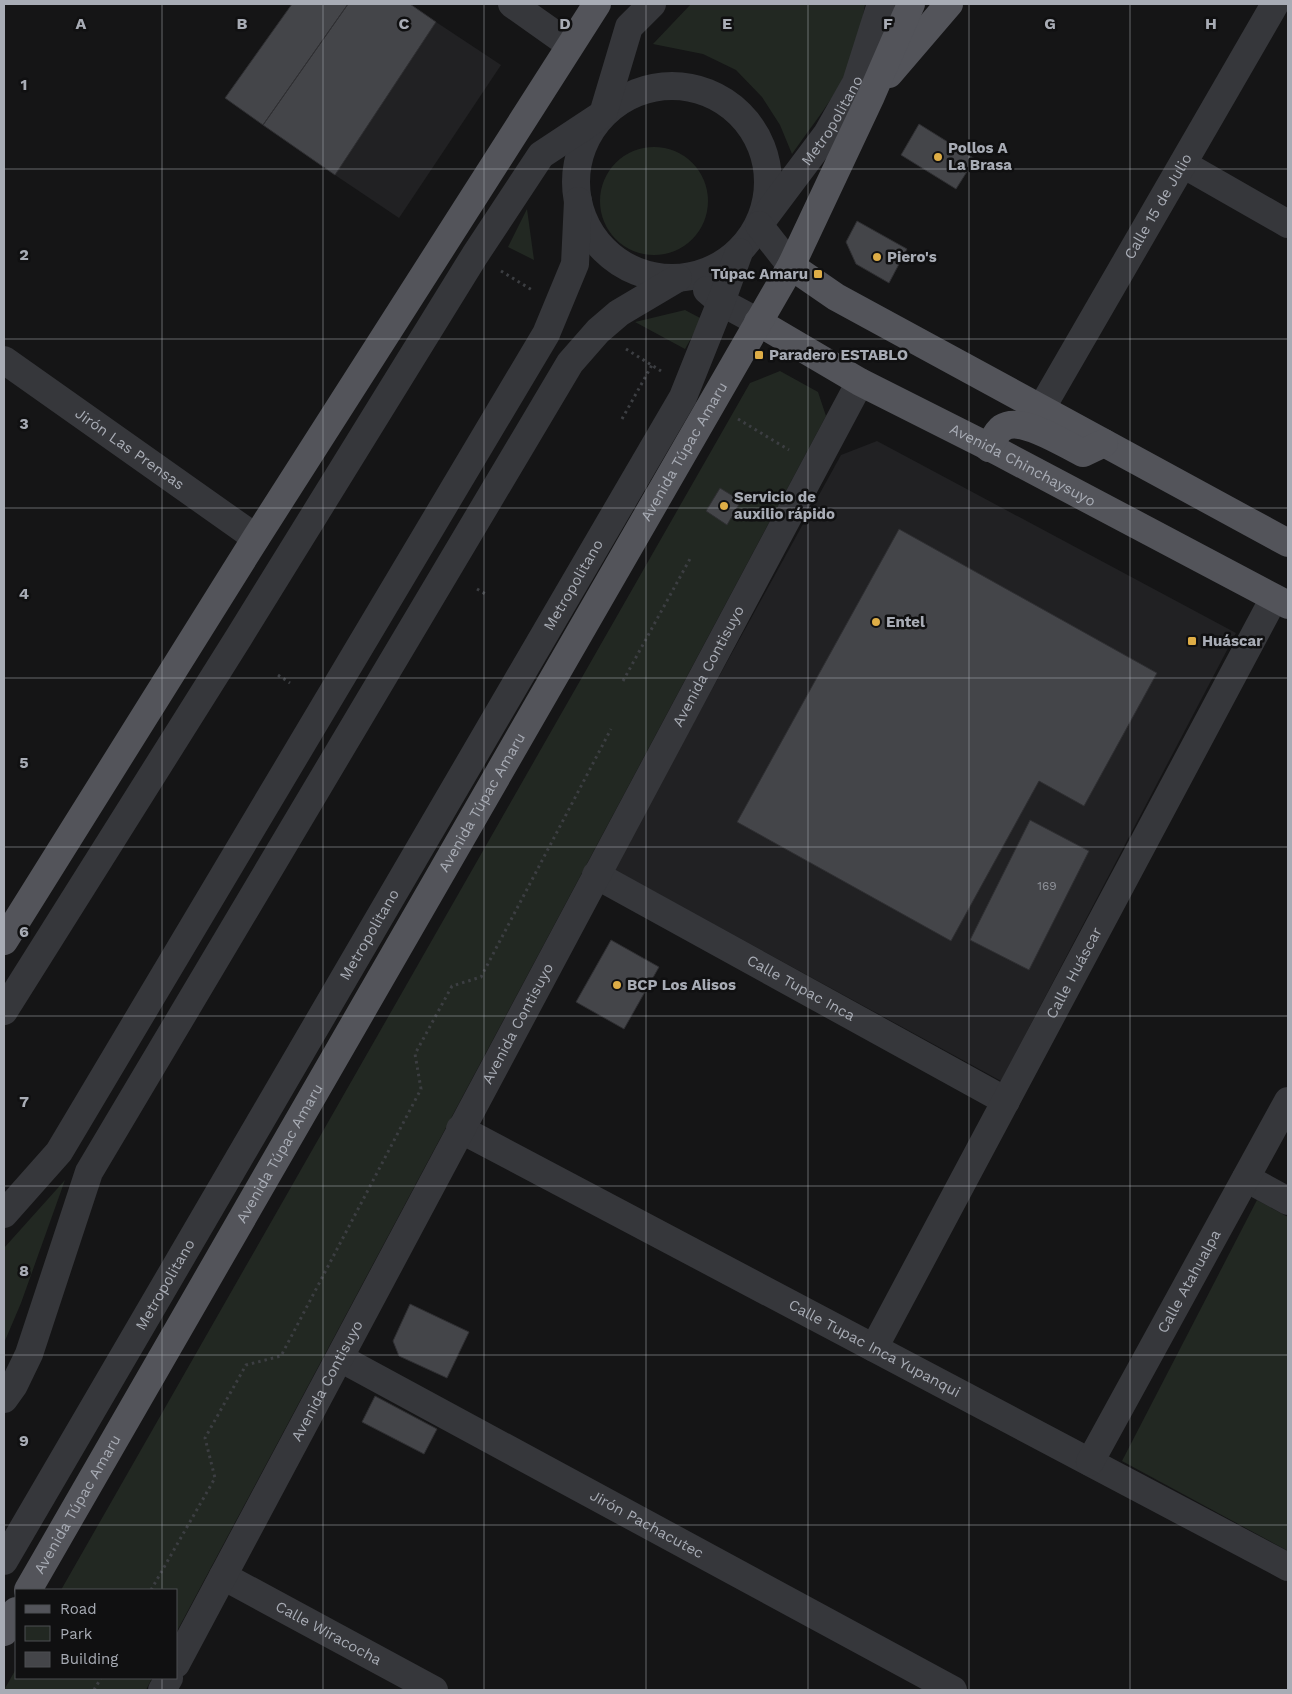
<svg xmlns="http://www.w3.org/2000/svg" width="1292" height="1694" viewBox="0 0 1292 1694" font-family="'Work Sans',sans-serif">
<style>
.built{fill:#212123}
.green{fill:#222822}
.building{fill:#444549;stroke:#2f2f32}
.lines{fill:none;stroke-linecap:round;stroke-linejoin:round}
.path{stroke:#3c3e42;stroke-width:3;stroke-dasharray:2.5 4;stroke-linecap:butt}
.minor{stroke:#36373b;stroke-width:28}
.major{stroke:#53545a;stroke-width:28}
.grid{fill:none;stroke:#a8acb5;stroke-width:1;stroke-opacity:0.55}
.poi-dot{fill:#dead46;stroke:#101011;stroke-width:2}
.labels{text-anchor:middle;stroke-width:5;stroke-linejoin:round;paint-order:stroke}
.number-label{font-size:12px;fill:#8f929a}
.street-label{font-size:15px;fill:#a8acb5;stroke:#101011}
.poi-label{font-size:15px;font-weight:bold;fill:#a8acb5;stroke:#101011;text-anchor:start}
.grid-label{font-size:16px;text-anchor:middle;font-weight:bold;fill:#a8acb5;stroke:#101011;stroke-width:5;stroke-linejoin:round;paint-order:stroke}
</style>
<rect width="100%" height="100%" fill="#151516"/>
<path class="built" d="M436,22L501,65L399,218L335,175Z
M877,441L1236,633L1001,1081L613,869L841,455Z"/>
<path class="green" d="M691,4H865C862,23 858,45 850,64C836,97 812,125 792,154L780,125L762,97L736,70L703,54L653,44Z
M600 201a54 54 0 1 1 108 0a54 54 0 1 1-108 0Z
M527,209L534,260L508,247Z
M685,310L702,319L685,349L635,322Z
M780,371L818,392L826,416L176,1633V1590H61L750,383Z
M65,1180L21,1303L4,1343V1248Z
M1257,1200L1288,1217V1551L1122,1461Z
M16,1669V1678H152L146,1690H4Z"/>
<path class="building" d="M292,4H348L263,125L225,98Z
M348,4H410L436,22L335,175L263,125Z
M919,124L975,159L956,189L901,155Z
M857,221L907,249L889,283L856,264L846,242Z
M720,488L741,501L727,525L706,511Z
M899,529L1157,673L1084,806L1039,781L951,941L737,822Z
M1030,820L1089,851L1029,970L970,940Z
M611,940L659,967L624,1029L576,1002Z
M410,1304L469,1332L447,1378L399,1356L393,1341Z
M375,1396L437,1429L424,1454L362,1422Z"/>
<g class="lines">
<path class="path" d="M501,271L532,290
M626,349L661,371
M622,419L652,365
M738,419L789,450
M477,589L487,595
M278,675L290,683
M623,681L691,557
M151,1590L215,1478L205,1438L246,1365L281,1356L421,1089L415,1054L452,986L481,977L611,729
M94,1690L101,1678"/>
<g class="minor">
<path d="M512,4L570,45"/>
<circle cx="672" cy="182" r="96"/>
<path d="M1183,164L1288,224"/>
<path id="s1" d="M764,218L827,134L856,83L881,4"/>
<path d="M759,225L791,266"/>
<path d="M707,290L721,302L758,322"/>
<path id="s2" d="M4,360L256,538"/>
<path id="s3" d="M1041,409L1275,4"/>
<path id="s4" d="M596,875L1006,1101"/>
<path d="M4,1011L239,637L475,255L541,155L603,114L629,27L652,4"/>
<path id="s5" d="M460,1129L1288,1567"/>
<path d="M1246,1178L1288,1201"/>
<path d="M4,1214L59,1152L546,334L575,264L578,201"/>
<path id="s6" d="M874,1348L1274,598"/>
<path id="s7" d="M340,1358L953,1690"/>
<path d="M4,1399L14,1385L29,1354L89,1172L570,363L598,331L619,313L678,278"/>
<path id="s8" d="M1090,1462L1288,1101"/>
<path id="s9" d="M4,1561L683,397L721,302L739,252"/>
<path id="s10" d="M223,1576L434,1690"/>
<path id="s11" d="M176,1664L860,382"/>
<path d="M162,1690L169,1678"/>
</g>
<g class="major">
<path d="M889,74L949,4"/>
<path d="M791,266L836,297L1288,543"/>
<path id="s12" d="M758,322L860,382L999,452L1288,605"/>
<path d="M989,448C993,441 996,432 1002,428C1021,415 1064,444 1083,453L1104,443"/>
<path d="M4,941L256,538L597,4"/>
<path id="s13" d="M28,1590L791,266L871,96L911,4"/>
<path d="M4,1632L16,1611"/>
</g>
</g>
<path class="grid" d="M162,4V1590M323,4V1690M484,4V1690M646,4V1690M808,4V1690M969,4V1690M1130,4V1690M4,169H1288M4,339H1288M4,508H1288M4,678H1288M4,847H1288M4,1016H1288M4,1186H1288M4,1355H1288M4,1525H1288M162,1678V1690"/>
<g class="poi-dot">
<circle cx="938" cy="157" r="5"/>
<circle cx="877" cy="257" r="5"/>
<rect x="813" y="269" width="10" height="10" rx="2.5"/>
<rect x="754" y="350" width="10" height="10" rx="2.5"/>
<circle cx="724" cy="506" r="5"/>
<circle cx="876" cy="622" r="5"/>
<rect x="1187" y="636" width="10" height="10" rx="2.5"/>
<circle cx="617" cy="985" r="5"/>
</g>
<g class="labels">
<g class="number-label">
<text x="1047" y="890">169</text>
</g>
<g class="street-label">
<text dy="5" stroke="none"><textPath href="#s1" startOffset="119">Metropolitano</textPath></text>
<text dy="5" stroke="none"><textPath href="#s3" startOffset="234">Calle 15 de Julio</textPath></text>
<text dy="5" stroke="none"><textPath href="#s2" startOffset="154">Jirón Las Prensas</textPath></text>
<text dy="5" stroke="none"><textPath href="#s13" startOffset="1314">Avenida Túpac Amaru</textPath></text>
<text dy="5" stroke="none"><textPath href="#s12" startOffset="301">Avenida Chinchaysuyo</textPath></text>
<text dy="5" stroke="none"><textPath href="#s9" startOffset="1130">Metropolitano</textPath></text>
<text dy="5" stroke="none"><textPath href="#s11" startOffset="1131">Avenida Contisuyo</textPath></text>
<text dy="5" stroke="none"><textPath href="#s13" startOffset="909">Avenida Túpac Amaru</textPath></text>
<text dy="5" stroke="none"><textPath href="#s9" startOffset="725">Metropolitano</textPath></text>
<text dy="5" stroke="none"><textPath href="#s6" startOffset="425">Calle Huáscar</textPath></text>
<text dy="5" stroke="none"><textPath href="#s4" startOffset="234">Calle Tupac Inca</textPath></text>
<text dy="5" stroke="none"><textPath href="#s11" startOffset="726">Avenida Contisuyo</textPath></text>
<text dy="5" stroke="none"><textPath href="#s13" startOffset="504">Avenida Túpac Amaru</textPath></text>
<text dy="5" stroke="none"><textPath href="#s8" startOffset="206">Calle Atahualpa</textPath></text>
<text dy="5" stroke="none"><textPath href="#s9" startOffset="320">Metropolitano</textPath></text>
<text dy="5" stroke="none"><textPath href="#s5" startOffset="469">Calle Tupac Inca Yupanqui</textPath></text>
<text dy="5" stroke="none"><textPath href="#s11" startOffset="321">Avenida Contisuyo</textPath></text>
<text dy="5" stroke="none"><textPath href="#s13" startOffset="99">Avenida Túpac Amaru</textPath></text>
<text dy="5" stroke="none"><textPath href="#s7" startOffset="349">Jirón Pachacutec</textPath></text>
<text dy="5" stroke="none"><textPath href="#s10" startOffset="120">Calle Wiracocha</textPath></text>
</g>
<g class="poi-label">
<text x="948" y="153">Pollos A<tspan x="948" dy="17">La Brasa</tspan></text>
<text x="887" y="262">Piero's</text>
<text x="808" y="279" text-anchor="end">Túpac Amaru</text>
<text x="769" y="360">Paradero ESTABLO</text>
<text x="734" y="502">Servicio de<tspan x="734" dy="17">auxilio rápido</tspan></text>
<text x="886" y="627">Entel</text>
<text x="1202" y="646">Huáscar</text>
<text x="627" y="990">BCP Los Alisos</text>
</g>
</g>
<g class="grid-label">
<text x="81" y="29">A</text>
<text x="242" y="29">B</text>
<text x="404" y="29">C</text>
<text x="565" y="29">D</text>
<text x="727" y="29">E</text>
<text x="888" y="29">F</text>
<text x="1050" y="29">G</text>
<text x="1211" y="29">H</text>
<text x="24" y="90">1</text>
<text x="24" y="260">2</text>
<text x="24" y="429">3</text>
<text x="24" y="599">4</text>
<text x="24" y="768">5</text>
<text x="24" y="937">6</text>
<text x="24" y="1107">7</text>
<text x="24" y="1276">8</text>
<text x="24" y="1446">9</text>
</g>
<rect width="1292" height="1694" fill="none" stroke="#a8acb5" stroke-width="10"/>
<rect x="15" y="1589" width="162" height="90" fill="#101011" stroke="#4d4e53"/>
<rect x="25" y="1605" width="25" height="8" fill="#53545a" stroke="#4d4e53"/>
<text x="60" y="1614" font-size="15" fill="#a8acb5">Road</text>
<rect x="25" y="1626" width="25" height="15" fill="#222822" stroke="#4d4e53"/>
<text x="60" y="1639" font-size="15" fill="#a8acb5">Park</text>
<rect x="25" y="1652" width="25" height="15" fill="#444549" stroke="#4d4e53"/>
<text x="60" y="1664" font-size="15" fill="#a8acb5">Building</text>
</svg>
